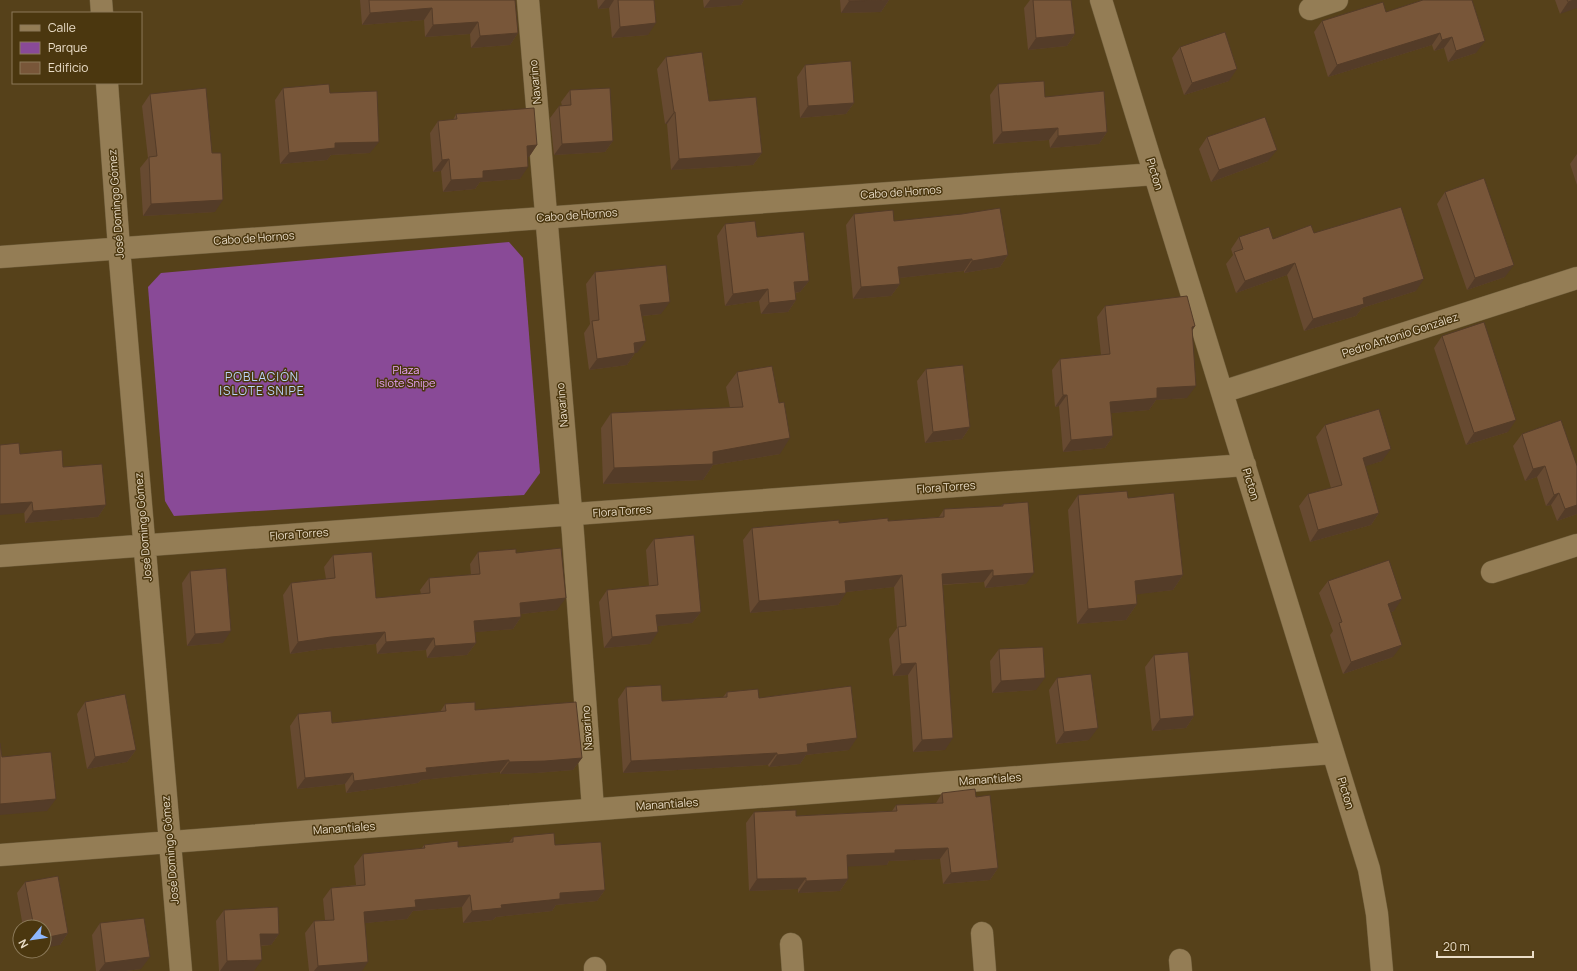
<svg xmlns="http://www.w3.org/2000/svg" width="1577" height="971" viewBox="0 0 1577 971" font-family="Manrope,sans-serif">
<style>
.green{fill:#894a97}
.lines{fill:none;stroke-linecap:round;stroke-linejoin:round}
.street-casing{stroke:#705e3c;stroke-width:23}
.street{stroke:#947d55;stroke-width:22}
.wall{fill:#674a31}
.shaded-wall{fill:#543c28}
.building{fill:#785639;stroke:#543c28}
.labels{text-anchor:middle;stroke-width:3;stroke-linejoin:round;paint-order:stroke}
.street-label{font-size:11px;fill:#eaddc8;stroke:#4b370f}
.park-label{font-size:11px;fill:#e8a3f7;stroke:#4b370f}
.neighbourhood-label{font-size:12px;letter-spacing:1px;fill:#bbd3fa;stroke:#4b370f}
</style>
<rect width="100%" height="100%" fill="#56411a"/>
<path class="green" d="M509,242L523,258L540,473L524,495L174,516L165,501L148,287L161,273Z"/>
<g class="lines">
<g class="street-casing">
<path id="street" d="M101,0L102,13
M528,0L573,534L593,809
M1101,0L1369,869L1377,914L1382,971
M1310,9L1337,0
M107,83L119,248L181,971
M0,257L1155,174
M1222,392L1577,278
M0,556L1245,465
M1492,572L1577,545
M0,855L1333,753
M982,933L985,971
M791,944L793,971
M1180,960L1181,971
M595,968V971"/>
</g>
<use href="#street" class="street"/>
</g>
<path class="wall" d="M360,0H515L518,33L510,45L471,48L470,34L425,37L424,20L362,25Z
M597,0H654L648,35L612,38L609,8L598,9Z
M703,0H744L741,5L704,8Z
M840,0H889L881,12L841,13Z
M1030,0H1071L1075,34L1067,46L1028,50L1024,8Z
M1423,0L1476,53L1448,62L1444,48L1434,51L1432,45L1328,77L1314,32L1322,21L1386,12Z
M1555,0H1577L1560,14Z
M1180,47L1229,81L1184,95L1172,58Z
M666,57L762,153L753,165L671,170L667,124H665L657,69Z
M805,65L854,103L846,114L800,118L797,77Z
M998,84L1045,97L1107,132L1099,144L1050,148L1049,140L993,144L990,95Z
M283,88L330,93L370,153L331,155L327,160L280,164L275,100Z
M570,90L613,141L605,152L554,155L550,118L559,106H562L561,102Z
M150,94L215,212L143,216L140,168L148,158L142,106Z
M456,114L537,145L529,157H528L520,179L480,182L475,189L443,192L441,171L433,172L430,133L438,121L453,120Z
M1207,137L1268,161L1211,182L1199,149Z
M1577,154V185L1570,164Z
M1445,192L1505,277L1467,290L1437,204Z
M854,214L894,221L1008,255L1000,267L964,273V271L899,278L900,284L891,296L853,299L846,225Z
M725,224L757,237L809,281L800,292L795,293L796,300L788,312L761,314L759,301L725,306L717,236Z
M1314,233L1416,291L1362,308L1356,316L1304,331L1287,275L1236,293L1226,264L1233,255L1231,249L1239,237L1273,239Z
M595,272L661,314L642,316L637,353H635L627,365L589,370L584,333L590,324L586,284Z
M1105,306L1195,326L1192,331L1187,398L1156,400L1149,410L1111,413L1113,436L1105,448L1063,452L1059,406L1055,407L1052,370L1060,359L1101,355L1097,317Z
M1442,336L1508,432L1466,445L1434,348Z
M926,369L970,427L962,439L925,443L917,381Z
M737,372L780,454L713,465L703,480L603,484L601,428L611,413L730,408L726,387Z
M1325,425L1382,461L1365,466L1379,513L1371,525L1310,542L1299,506L1308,494L1331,488L1316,437Z
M1522,434L1577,466V514L1557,521L1551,505L1546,506L1537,477L1525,481L1513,446Z
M20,454L63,467L106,505L98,517L25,523Z
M1078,495L1128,498L1183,575L1173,590L1136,594L1137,604L1126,620L1077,624L1068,510Z
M1003,504L1026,584L985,588L984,582L942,585L945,750L913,752L908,675L893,676L889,639L897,628L894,587L846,592L838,605L750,613L743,540L752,528L839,523L888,521L939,517L944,509L1001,506Z
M654,539L701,612L692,623L657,626L650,644L604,648L599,602L607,590L649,586L646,550Z
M478,552L516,553L557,610L521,614V617L513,629L475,632L476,643L467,655L427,658L426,650L377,654L376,644L323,649L290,654L283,595L291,583L326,579L324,567L333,555L376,598L421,594L420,590L429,578L471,575L470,564Z
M190,571L223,643L187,646L182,583Z
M1328,581L1394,611L1391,612L1393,657L1343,674L1330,635L1333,631L1319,593Z
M999,649L1036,690L992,693L990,661Z
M1154,655L1194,716L1186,728L1152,731L1145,667Z
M1057,678L1089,740L1056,744L1049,690Z
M626,687L662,701L723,697L727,692L759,698L849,750L806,755L800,764L769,767L768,765L623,773L618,699Z
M85,702L136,750L127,762L87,769L77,714Z
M445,704L475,710L582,758L573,770L536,773L500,774V772L421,780L418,783L346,793L345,784L297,789L290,726L298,714L332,723L440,712Z
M942,793L976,797L998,868L990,880L943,884L940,859L889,861L887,865L848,866V879L840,891L798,893V889L749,891L746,823L754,812L796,816L892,811L896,805L936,803Z
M513,837L555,845L605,890L597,901L556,905L552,911L496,917L493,920L463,923L462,907L413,911L407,919L365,923L362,971H309L305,933L314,921L325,920L323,899L331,888L356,885L354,866L363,854L421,849L424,845L458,847L509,842Z
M25,882L68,933L60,945L44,927H23L17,893Z
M224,910L279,934L271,945L261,946L254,971H219L216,921Z
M100,923L141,969L126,971H96L92,935Z"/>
<path class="shaded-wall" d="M605,0H614L609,8L598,9Z
M710,0H744L741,5L704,8Z
M889,0L881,12L841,13L849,1Z
M1574,0H1577V8L1560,14L1568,2Z
M432,8L424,20L362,25L370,13Z
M478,22L470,34L425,37L433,25Z
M656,23L648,35L612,38L620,27Z
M518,33L510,45L471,48L480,36Z
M1440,33L1432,45L1328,77L1337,65Z
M1075,34L1067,46L1028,50L1036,38Z
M1452,37L1444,48L1434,51L1442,40Z
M1485,41L1476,53L1448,62L1456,51Z
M1237,69L1229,81L1184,95L1192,83Z
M854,103L846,114L800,118L808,106Z
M674,112H675L667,124H665Z
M1058,128L1049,140L993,144L1002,132Z
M1107,132L1099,144L1050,148L1058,136Z
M613,141L605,152L554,155L562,144Z
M379,142L370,153L331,155L327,160L280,164L289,153L335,143Z
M537,145L529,157H518L527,146Z
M1277,150L1268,161L1211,182L1219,170Z
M762,153L753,165L671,170L679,159Z
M449,159L441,171L433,172L442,160Z
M528,167L520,179L480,182L475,189L443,192L451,180L483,171Z
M223,200L215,212L143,216L151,204Z
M1008,255L1000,267L964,273L972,261Z
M972,259L964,271L890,279L898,267Z
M1295,263L1287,275L1236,293L1245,281Z
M1514,265L1505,277L1467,290L1475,278Z
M1424,279L1416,291L1362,308L1356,316L1304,331L1313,319L1363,298Z
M809,281L800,292L786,294L794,282Z
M900,284L891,296L853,299L861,287Z
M768,289L759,301L725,306L733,294Z
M796,300L788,312L761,314L769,303Z
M670,302L661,314L632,317L640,305Z
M1195,326L1187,338L1192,327Z
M646,341L637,353H635L627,365L589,370L597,359L634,343Z
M1196,386L1187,398L1156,400L1149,410L1102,414L1110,402L1157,388Z
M1063,395H1067L1059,406L1055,407Z
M1516,420L1508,432L1466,445L1474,433Z
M970,427L962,439L925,443L933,432Z
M1113,436L1105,448L1063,452L1071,440Z
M790,438L780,454L713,465L703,480L603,484L614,468Z
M1391,449L1382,461L1354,470L1363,458Z
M1545,466L1537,477L1525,481L1533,469Z
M1559,493L1551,505L1546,506L1554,495Z
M32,502L24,513L0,515V504Z
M106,505L98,517L25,523L33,511Z
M1577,505V514L1557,521L1565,509Z
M1379,513L1371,525L1310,542L1318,530Z
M993,570L984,582L933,585L942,574Z
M1034,573L1026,584L985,588L993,576Z
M902,575L894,587L837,593L845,581Z
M1183,575L1173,590L1124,596L1135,581Z
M846,593L838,605L750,613L759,601Z
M566,598L557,610L512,615L520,603Z
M1402,599L1394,611L1380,616L1388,604Z
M1137,604L1126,620L1077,624L1088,609Z
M701,612L692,623L648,627L656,615Z
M521,617L513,629L466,633L474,621Z
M231,631L223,643L187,646L195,634Z
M385,632L376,644L323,649L290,654L298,642L331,637Z
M658,632L650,644L604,648L612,637Z
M434,638L426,650L377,654L386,642Z
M476,643L467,655L427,658L435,646Z
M1402,645L1393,657L1343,674L1351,662Z
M916,663L908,675L893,676L901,664Z
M1045,678L1036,690L992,693L1001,681Z
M1194,716L1186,728L1152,731L1160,719Z
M1098,728L1089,740L1056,744L1064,732Z
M857,738L849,750L806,755L800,764L769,767L777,755L807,744Z
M953,738L945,750L913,752L922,740Z
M136,750L127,762L87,769L95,757Z
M777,753L768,765L623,773L631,761Z
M582,758L573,770L536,773L500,774L509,762Z
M509,760L500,772L421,780L418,783L346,793L354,781L426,768Z
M353,773L345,784L297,789L305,778Z
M56,799L47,811L0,815V804Z
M948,848L940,859L889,861L887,865L839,867L847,855L895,850Z
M998,868L990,880L943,884L951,873Z
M806,878L798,889L749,891L757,879Z
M848,879L840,891L798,893L806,881Z
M605,890L597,901L556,905L552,911L496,917L493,920L463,923L472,911L560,893Z
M470,895L462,907L413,911L407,919L356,924L364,912L415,900Z
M68,933L60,945L44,948V938Z
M260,934H279L271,945L252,946Z
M150,957L141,969L126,971H99L105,963Z
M262,960L254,971H220L227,961Z
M368,962L362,971H314L318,966Z"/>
<path class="building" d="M369,0H515L518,33L480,36L478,22L433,25L432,8L370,13Z
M618,0H654L656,23L620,27Z
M849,0H882L849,1Z
M1033,0H1071L1075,34L1036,38Z
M1423,0H1472L1485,41L1456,51L1452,37L1442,40L1440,33L1337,65L1322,21L1383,2L1386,12Z
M1567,0H1574L1568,2Z
M1225,32L1237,69L1192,83L1180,47Z
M702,52L709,101L756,97L762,153L679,159L675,112H674L666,57Z
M851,61L854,103L808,106L805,65Z
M1044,81L1045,97L1104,91L1107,132L1058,136V128L1002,132L998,84Z
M329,84L330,93L377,91L379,142L335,143V148L289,153L283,88Z
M206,88L212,153H221L223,200L151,204L149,157L157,156L150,94Z
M610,88L613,141L562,144L559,106L571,105L570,90Z
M534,108L537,145L527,146L528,167L483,171V178L451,180L449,159L442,160L438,121L457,119L456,114Z
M1265,117L1277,150L1219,170L1207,137Z
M1484,178L1514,265L1475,278L1445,192Z
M1401,207L1424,279L1363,298L1364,304L1313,319L1295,263L1245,281L1234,252L1243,249L1239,237L1269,227L1273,239L1311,225L1314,233Z
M1000,208L1008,255L972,261V259L898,267L900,284L861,287L854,214L893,210L894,221L962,214Z
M755,221L757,237L804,232L809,281L794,282L796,300L769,303L768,289L733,294L725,224Z
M666,265L670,302L640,305L646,341L634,343L635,353L597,359L592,321L599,320L595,272Z
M1187,296L1195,326L1192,327L1196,386L1157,388V398L1110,402L1113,436L1071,440L1067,395H1063L1060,359L1110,354L1105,306Z
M1484,322L1516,420L1474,433L1442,336Z
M963,365L970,427L933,432L926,369Z
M772,366L779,403L784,402L790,438L713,452V464L614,468L611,413L743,407L737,372Z
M1379,409L1391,449L1363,458L1379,513L1318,530L1308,494L1342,485L1325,425Z
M1561,420L1577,466V505L1565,509L1559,493L1554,495L1545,466L1533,469L1522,434Z
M19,443L20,454L62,450L63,467L102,464L106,505L33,511L32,502L0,504V445Z
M1127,491L1128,498L1174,493L1183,575L1135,581L1137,604L1088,609L1078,495Z
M1028,502L1034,573L993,576V570L942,574L953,738L922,740L916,663L901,664L898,627L906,626L902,575L845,581L846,593L759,601L752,528L839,520V523L888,518V521L944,517V509L1003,506V504Z
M694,535L701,612L656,615L658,632L612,637L607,590L658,585L654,539Z
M561,548L566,598L520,603L521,617L474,621L476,643L435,646L434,638L386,642L385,632L331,637L298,642L291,583L335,578L333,555L372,552L376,598L430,593L429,578L480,574L478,552L516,549V553Z
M1389,560L1402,599L1388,604L1402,645L1351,662L1339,623L1342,622L1328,581Z
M226,568L231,631L195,634L190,571Z
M1043,647L1045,678L1001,681L999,649Z
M1188,652L1194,716L1160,719L1154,655Z
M1091,674L1098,728L1064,732L1057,678Z
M661,685L662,701L727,697V692L758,689L759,698L851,686L857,738L807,744L808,752L777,755V753L631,761L626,687Z
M125,694L136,750L95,757L85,702Z
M475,702V710L576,702L582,758L545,761L509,762V760L426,768L427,772L354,781L353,773L305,778L298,714L331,711L332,723L446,711L445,704Z
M0,743L2,757L51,752L56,799L0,804Z
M975,789L976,797L990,795L998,868L951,873L948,848L895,850V853L847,855L848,879L806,881V878L757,879L754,812L796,810V816L897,811L896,805L943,803L942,793Z
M554,833L555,845L601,842L605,890L560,893V899L501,905L502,908L472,911L470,895L415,900L416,907L364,912L368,962L318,966L314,921L334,920L331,888L365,885L363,854L425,848L424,845L458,841V847L513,842V837Z
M58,876L68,933L44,938V927H34L25,882Z
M278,907L279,934H260L262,960L227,961L224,910Z
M144,918L150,957L105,963L100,923Z"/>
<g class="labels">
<g class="street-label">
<text transform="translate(535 82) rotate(-95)" y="4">Navarino</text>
<text transform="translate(1155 174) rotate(73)" y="4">Picton</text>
<text transform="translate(901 192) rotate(-4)" y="4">Cabo de Hornos</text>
<text transform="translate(116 204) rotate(-94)" y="4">José Domingo Gómez</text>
<text transform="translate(577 215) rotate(-4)" y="4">Cabo de Hornos</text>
<text transform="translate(254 238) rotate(-4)" y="4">Cabo de Hornos</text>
<text transform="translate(1400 335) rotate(-18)" y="4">Pedro Antonio González</text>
<text transform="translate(562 405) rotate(-95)" y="4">Navarino</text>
<text transform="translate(1251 484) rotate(73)" y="4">Picton</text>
<text transform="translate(946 487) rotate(-4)" y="4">Flora Torres</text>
<text transform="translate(622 511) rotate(-4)" y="4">Flora Torres</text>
<text transform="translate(143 527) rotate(-95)" y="4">José Domingo Gómez</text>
<text transform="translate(299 534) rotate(-4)" y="4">Flora Torres</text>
<text transform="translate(587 728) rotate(-94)" y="4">Navarino</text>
<text transform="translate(990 779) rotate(-4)" y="4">Manantiales</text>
<text transform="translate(1346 793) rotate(73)" y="4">Picton</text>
<text transform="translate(667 804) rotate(-4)" y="4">Manantiales</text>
<text transform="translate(344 828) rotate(-4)" y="4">Manantiales</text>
<text transform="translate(170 850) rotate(-95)" y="4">José Domingo Gómez</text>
</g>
<g class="park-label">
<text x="406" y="374">Plaza<tspan x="406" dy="13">Islote Snipe</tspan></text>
</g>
<g class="neighbourhood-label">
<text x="262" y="381">POBLACIÓN<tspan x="262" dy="14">ISLOTE SNIPE</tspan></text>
</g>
</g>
<rect x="12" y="12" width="130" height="72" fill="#4b370f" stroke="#8b7959"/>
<rect x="20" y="25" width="20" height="6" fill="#947d55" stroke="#8b7959"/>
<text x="48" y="32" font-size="12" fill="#eaddc8">Calle</text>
<rect x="20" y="42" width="20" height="12" fill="#894a97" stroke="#8b7959"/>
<text x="48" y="52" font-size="12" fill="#eaddc8">Parque</text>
<rect x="20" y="62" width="20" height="12" fill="#785639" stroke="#8b7959"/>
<text x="48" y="72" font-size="12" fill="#eaddc8">Edificio</text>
<g transform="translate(32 939) rotate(241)"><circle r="19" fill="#4b370f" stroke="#8b7959"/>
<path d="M0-3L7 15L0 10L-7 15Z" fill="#8fb8fd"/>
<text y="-6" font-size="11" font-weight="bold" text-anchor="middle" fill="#eaddc8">N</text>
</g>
<path d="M1437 951v6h96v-6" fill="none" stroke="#eaddc8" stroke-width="2"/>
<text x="1443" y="951" font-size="12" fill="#eaddc8" stroke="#4b370f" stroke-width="3" paint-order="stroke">20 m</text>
</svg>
